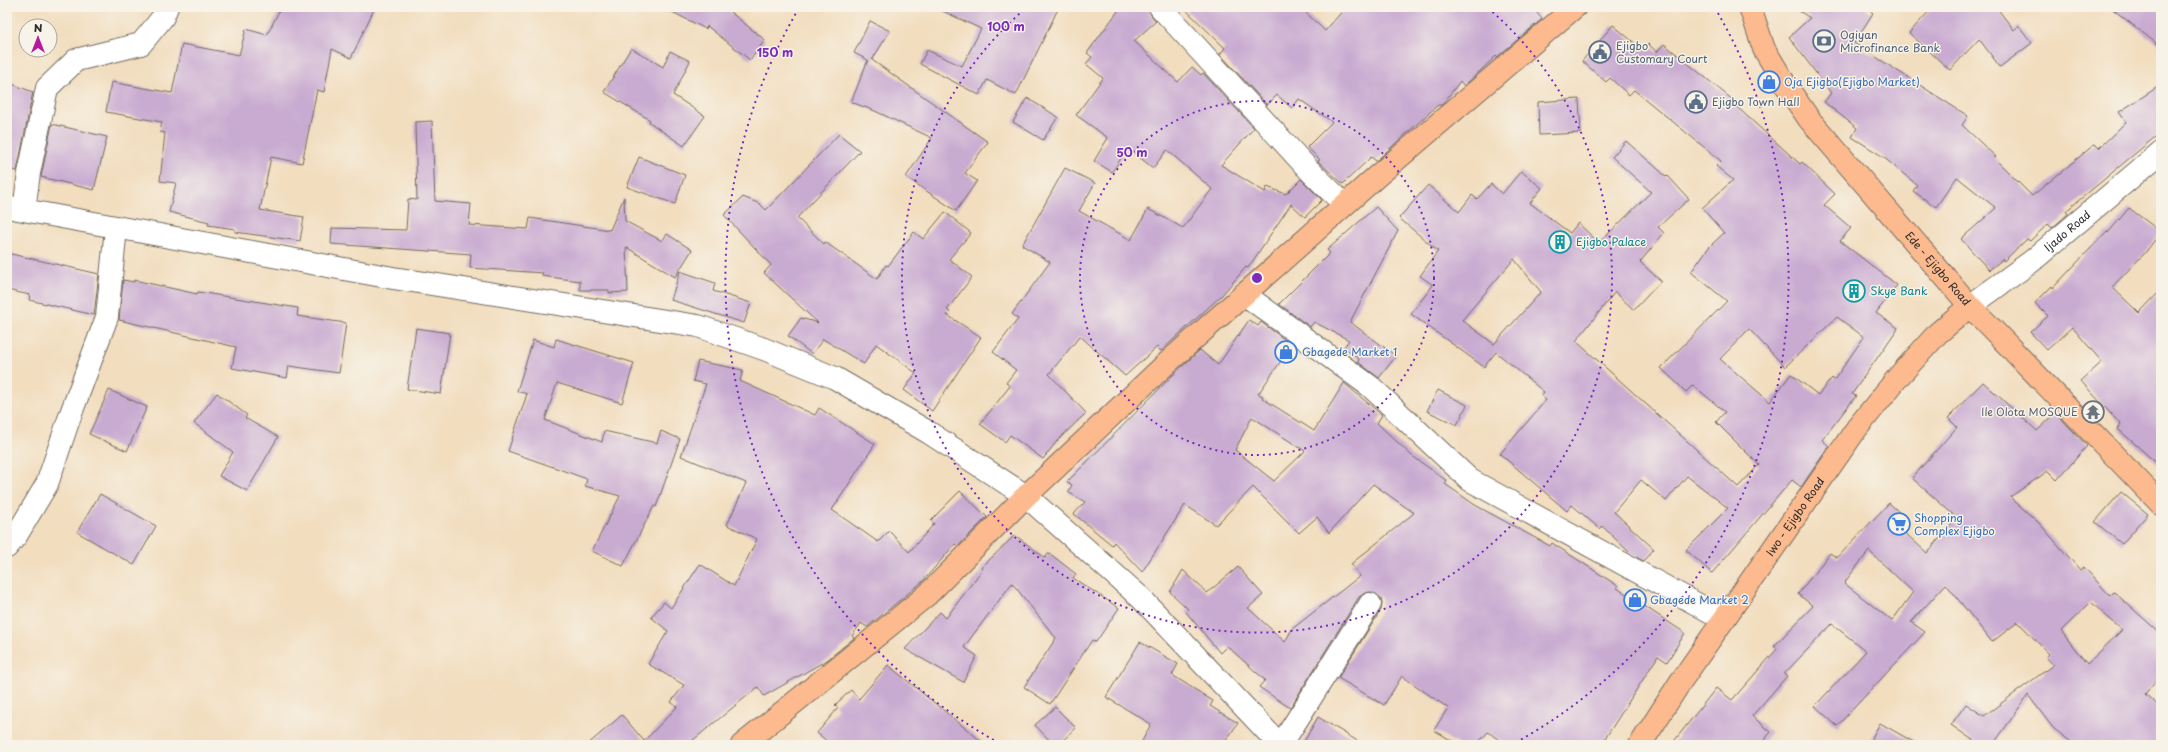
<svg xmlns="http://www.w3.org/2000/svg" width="2168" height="752" viewBox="0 0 2168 752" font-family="'Playpen Sans',sans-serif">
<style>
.building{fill:#c9abd1;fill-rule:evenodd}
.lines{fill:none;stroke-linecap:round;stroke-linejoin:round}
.minor-casing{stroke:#71695e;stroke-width:24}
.major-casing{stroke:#71695e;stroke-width:24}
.minor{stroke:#fff;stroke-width:22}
.major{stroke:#fcba8e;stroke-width:22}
.ring{fill:none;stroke:#7b2cbf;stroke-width:2;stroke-dasharray:2 4}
.labels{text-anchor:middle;stroke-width:3;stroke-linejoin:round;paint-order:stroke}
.service-label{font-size:11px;fill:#4e5e75;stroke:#f7f3e8;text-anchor:start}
.shop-label{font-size:11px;fill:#366cbe;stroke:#f7f3e8;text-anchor:start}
.street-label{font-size:11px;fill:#2b2b2b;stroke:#f7f3e8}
.culture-label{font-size:11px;fill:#0d838f;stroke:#f7f3e8;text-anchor:start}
.worship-label{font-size:11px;fill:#5b616d;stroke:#f7f3e8;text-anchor:end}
.centre{fill:#7b2cbf;stroke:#f7f3e8;stroke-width:2}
.ring-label{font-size:12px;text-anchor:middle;font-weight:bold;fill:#7b2cbf;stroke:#f7f3e8;stroke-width:3;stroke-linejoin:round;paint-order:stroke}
</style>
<rect width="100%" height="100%" fill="#f7f3e8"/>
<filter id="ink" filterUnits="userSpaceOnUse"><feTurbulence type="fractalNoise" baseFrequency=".025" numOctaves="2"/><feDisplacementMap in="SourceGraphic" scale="8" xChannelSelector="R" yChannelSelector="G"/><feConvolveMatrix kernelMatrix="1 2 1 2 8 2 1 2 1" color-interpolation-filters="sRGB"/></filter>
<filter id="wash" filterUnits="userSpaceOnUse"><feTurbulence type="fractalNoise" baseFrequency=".012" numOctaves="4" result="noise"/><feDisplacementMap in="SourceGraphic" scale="16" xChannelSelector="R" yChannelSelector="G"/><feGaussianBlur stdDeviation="0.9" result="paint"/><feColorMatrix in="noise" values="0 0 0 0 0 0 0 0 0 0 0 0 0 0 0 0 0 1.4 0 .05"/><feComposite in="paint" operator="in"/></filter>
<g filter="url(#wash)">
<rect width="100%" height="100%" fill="#f2ddbe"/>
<g id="blocks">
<path class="building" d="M281,7H375L351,58L332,49L324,92L317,90L302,163L271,157L260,210L304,217L300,241L235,232V229L208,225L209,222L169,212L176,183L160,181L165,133L160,132L162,122L106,112L111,82L172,93L182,44L239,55L246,29L267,35Z
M662,7H724L765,40L750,60L707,26L706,29Z
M934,7H1059L1016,95L987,80L979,95L920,64L927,50L962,66L981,29Z
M1121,7H1148L1151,15L1156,21L1134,41L1178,82L1192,67L1201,75L1203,73L1254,128L1221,165L1265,192L1267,187L1286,194L1301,179L1322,200L1305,217L1291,204L1248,268L1246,267L1222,295L1161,351L1157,347L1125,376L1080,336L1049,374L1086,413L1057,441L1043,459L1010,435L1005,442L980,424L1010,386L1006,383L1016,370L993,352L1018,319L1012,314L1050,262L1022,245L1065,168L1095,183L1079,211L1131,240L1148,209L1183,228L1212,189L1167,150L1153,168L1128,148L1112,172L1094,161L1108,138L1076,115L1103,78L1086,64L1092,57L1087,53Z
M1183,7H1300L1325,31L1346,7H1532L1542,19L1497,57L1496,56L1464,86L1460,81L1442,105H1438L1376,161L1371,157L1343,184L1320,163L1318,161L1320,160L1307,147L1332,122L1299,99L1292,108L1277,95L1267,105L1220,54L1225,48Z
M1793,7H1864L1873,13L1854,43L1968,116L1962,125L1996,157L1994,158L2032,196L2095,144L2099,148L2126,122L2119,112L2161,85V132L2066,211L2068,214L2052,228L2048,224L2030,241L2027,239L2004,261L2003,259L1989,270L1961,239L1996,208L1957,177L1936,207L1913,191L1917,185L1882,156L1852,137L1857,128L1824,102L1831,93L1789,37L1810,18Z
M1933,7H1996L2014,30L2019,26L2032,43L2000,67L1979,39L1950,70L1909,33Z
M2110,7H2161V47Z
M870,21L890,31L872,60L988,142L965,173L977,181L956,211L906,177L932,138L875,111L851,102L868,60L854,53Z
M1613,25L1643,50L1648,44L1657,52L1664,44L1739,105L1737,107L1800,164L1802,162L1835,194L1824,205L1851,228L1840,241L1897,285L1876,313L1898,328L1852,394L1856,396L1822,440L1829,446L1801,487L1792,480L1712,573L1686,550L1728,508L1687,476L1666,501L1641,480L1614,512L1654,549L1643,561L1632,555L1602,526L1600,529L1572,505L1567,511L1500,454L1546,400L1541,396L1544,392L1496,352L1484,367L1411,314L1433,285L1420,276L1438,251L1399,218L1428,185L1459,212L1472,195L1477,199L1491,184L1502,194L1521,171L1542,188L1530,203L1570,233L1578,223L1599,243L1651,192L1612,157L1626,141L1667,177L1668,176L1689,199L1658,227L1664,233L1640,262L1661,281L1634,310L1615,292L1576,341L1738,487L1759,465L1716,422L1725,412L1693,385L1686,392L1661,368L1727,301L1691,272L1709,247L1724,233L1702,208L1733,180L1716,166L1721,161L1634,90L1629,95L1610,78L1606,82L1582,61ZM1514,259L1541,292L1494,344L1462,320ZM1837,317L1864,337L1834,380L1832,378L1818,395L1791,374L1770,402L1720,359L1749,329L1785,367Z
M631,48L663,67L670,51L690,61L673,95L705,116L684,146L649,122L650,120L604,92Z
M7,82L33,92L17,171L7,169Z
M1027,98L1058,117L1043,140L1013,122Z
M1579,99L1581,133L1539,135L1538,102Z
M432,121L435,201L471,204L469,225L528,229L530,218L610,230L624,197L625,221L662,241L667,234L692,250L675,277L626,247L628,292L609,293V290H580V281L542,276L543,273L470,268L471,254L331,244L332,228L406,230L408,199L417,200L415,122Z
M52,124L107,137L94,190L41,177Z
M839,134L860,151L797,218L824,244L825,242L877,279L886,265L888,266L914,232L923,239L945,212L971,233L949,259L972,277L947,310L950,312L947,315L981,337L932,411L904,390L916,373L876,344L864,364L823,339L812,354L788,336L801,318L818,323L764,273L771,265L724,215L743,197L760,204L766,210Z
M639,157L685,175L675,204L627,187Z
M1376,207L1398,231L1350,322L1396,356L1379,378L1358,362L1359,359L1344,347L1349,340L1314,322L1310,327L1279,304L1330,253L1327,250Z
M2129,208L2161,232L2145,253L2112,287L2139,313L2161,290V467L2118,429L2121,425L2081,381L2102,362L2072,327L2047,350L2030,332L2048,316L2035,303L2052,286L2053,288L2107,231L2108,233Z
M7,253L99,274L94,315L29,300L30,295L7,290Z
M680,271L715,283L713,291L751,303L744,323L671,300Z
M123,280L134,282V280L197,294L198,292L298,308L297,316L346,323L339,373L289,366L287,378L232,368L236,347L119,320Z
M1249,320L1258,326L1261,322L1292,345L1258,394L1263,396L1262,398L1314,431L1344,383L1382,415L1377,423L1411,455L1447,481L1445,484L1475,505L1550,546L1552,543L1618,586L1617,588L1685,633L1667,662L1658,656L1601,745H1506L1488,732L1476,745H1459L1434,730L1448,708L1402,676L1384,705L1338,678L1381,610L1382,604L1381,598L1371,592L1365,593L1359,597L1290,708L1259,687L1265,680L1227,646L1220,653L1186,612L1188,609L1170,592L1183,570L1207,593L1238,567L1263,595L1248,608L1285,642L1292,629L1360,576L1351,564L1414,513L1373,484L1329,533L1317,517L1299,533L1253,487L1216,525L1185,505L1142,572L1114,542L1112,545L1074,514L1085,502L1068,492L1072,485L1067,482L1173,375L1200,350L1218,365ZM1252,417L1305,451L1274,481L1235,450Z
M416,328L450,333L441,394L407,389Z
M556,339L634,363L622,403L557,383L545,420L602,442L604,431L657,443L661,431L680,439L656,507L654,506L623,566L592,551L620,496L585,486L587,479L508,451L527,394L517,391L533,340L554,347Z
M698,361L743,370L740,381L815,415L819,408L875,444L832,510L878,542L889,531L909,552L934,524L931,520L960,491L987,517L958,546L955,544L922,582L867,627L861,623L852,636L854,638L827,660L764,696L758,687L687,745H587L622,715L644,741L677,707L671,702L684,685L648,664L668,631L651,617L664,602L671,608L700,564L734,586L757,539L727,525L746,483L681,456L706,384L693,381Z
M1983,382L2037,431L2056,413L2087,446L2057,480L2048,471L2010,497L2039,523L2080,570L2084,567L2110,596L2114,592L2161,634V674L2145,694L2161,708V745H2075L2053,728L2028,695L1993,745H1980L1951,725L1966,704L1984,716L2053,665L2046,657L2049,654L2018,622L1992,642L1946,584L1911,622L1925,632L1837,726L1815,706L1866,651L1832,624L1784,674L1787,676L1752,716L1771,732L1760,745H1671L1716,688L1732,700L1777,649L1774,646L1813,606L1798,594L1830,553L1837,558L1889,503L1899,512L1892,521L1927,553L1957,518L1912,478L1957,427L1948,418ZM1869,551L1913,592L1892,621L1844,583ZM2091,602L2122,630L2087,664L2061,631Z
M109,390L147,407L127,451L89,434Z
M1438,390L1467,405L1457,425L1427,411Z
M217,393L247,415L245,418L278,437L247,491L219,476L233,452L194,423Z
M2121,492L2148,514L2122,544L2095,522Z
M100,494L156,526L134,565L77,532Z
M1015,535L1045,558L1049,553L1076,574L1073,578L1119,608L1096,642L1092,640L1050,704L1024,687L1056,638L1012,583L964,647L977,656L963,682L905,649L940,612L946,618L982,570L981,568Z
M1140,642L1178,664L1172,675L1213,701L1210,706L1238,723L1223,745H1140L1151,724L1106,697Z
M888,665L986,745H832L817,733L838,708L835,705L851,690L859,699Z
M1055,707L1076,728L1058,745H1054L1035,725Z
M1318,717L1364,745H1302Z
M1880,723L1919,745H1868Z"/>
</g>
</g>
<g filter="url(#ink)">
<use href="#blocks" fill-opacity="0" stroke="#71695e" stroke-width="1"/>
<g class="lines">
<g class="minor-casing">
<g id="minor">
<path d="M1160,7L1311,172L1344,204"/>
<path d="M7,207L393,278L698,326L764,349L835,378L928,432L1026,496L1141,598L1280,745"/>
<path d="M24,210L29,173L47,88L76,60L141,44L163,17L167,7"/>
<path d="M1244,294L1371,387L1470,480L1724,619"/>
<path id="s1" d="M1970,306L2032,261L2161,152"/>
<path d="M7,547L16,536L47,484L70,416L107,317L116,228"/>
<path d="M1281,745L1370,604"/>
</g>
</g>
<g class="major-casing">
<g id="major">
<path id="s2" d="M1750,7L1764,49L1785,84L1809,119L1970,306L2161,504"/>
<path d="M742,745L927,595L1026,496L1167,363L1376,177L1575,7"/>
<path id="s3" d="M1640,745L1681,681L1857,428L1899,376L1938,333L1970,306"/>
</g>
</g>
<use href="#minor" class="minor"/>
<use href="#major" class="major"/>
</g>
</g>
<g class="ring">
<circle cx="1257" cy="278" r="177"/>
<path d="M1488 8A355 355 0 1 1 1026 8"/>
<path d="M999 743A532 532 0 0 1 799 8M1715 8A532 532 0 0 1 1515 743"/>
</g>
<defs>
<g id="bank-ring" transform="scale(1.15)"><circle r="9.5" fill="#f7f3e8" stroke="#5c6f8a" stroke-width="1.5"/><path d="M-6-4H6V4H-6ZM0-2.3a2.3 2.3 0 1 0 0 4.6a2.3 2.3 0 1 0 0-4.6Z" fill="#5c6f8a"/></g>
<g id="civic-ring" transform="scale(1.15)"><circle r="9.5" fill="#f7f3e8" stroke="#5c6f8a" stroke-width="1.5"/><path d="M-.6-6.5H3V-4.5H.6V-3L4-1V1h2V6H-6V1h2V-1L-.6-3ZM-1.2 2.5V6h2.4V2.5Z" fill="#5c6f8a"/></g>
<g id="shop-ring" transform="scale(1.15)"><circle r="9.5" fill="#f7f3e8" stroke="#3f7fe0" stroke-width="1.5"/><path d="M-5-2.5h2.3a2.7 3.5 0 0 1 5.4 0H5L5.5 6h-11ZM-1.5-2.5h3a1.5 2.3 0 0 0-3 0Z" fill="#3f7fe0"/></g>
<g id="building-ring" transform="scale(1.15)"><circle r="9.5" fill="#f7f3e8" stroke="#0f9aa8" stroke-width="1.5"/><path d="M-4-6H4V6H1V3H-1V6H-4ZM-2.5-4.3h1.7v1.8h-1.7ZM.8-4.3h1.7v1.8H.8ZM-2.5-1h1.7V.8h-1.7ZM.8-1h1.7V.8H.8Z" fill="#0f9aa8"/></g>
<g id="temple-ring" transform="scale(1.15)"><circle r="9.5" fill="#f7f3e8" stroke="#6b7280" stroke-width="1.5"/><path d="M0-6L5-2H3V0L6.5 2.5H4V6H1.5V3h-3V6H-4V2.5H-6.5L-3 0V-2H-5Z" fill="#6b7280"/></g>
<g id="supermarket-ring" transform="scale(1.15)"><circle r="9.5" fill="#f7f3e8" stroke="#3f7fe0" stroke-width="1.5"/><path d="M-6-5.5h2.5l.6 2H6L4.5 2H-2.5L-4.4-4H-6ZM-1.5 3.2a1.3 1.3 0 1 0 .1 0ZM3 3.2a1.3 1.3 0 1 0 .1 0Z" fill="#3f7fe0"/></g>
</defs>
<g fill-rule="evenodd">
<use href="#bank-ring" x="1824" y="41"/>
<use href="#civic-ring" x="1600" y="52"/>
<use href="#shop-ring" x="1769" y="82"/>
<use href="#civic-ring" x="1696" y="102"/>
<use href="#building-ring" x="1560" y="242"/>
<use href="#building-ring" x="1854" y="291"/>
<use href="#shop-ring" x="1286" y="352"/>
<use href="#temple-ring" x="2093" y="412"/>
<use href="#supermarket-ring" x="1899" y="524"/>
<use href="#shop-ring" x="1635" y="600"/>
</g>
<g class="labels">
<g class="service-label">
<text x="1840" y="39">Ogiyan<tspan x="1840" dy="13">Microfinance Bank</tspan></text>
<text x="1616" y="50">Ejigbo<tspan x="1616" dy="13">Customary Court</tspan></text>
<text x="1712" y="106">Ejigbo Town Hall</text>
</g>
<g class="shop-label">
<text x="1784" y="86">Oja Ejigbo(Ejigbo Market)</text>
<text x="1302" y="356">Gbagede Market 1</text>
<text x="1914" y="522">Shopping<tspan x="1914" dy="13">Complex Ejigbo</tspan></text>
<text x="1650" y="604">Gbagede Market 2</text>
</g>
<g class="street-label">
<text dy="4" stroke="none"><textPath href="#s1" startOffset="123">Ijado Road</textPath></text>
<text dy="4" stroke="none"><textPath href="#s2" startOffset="325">Ede - Ejigbo Road</textPath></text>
<text dy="4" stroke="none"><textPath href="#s3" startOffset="276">Iwo - Ejigbo Road</textPath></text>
</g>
<g class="culture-label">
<text x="1576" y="246">Ejigbo Palace</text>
<text x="1870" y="295">Skye Bank</text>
</g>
<g class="worship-label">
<text x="2078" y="416">Ile Olota MOSQUE</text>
</g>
</g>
<circle cx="1257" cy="278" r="6" class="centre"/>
<g class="ring-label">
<text x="1006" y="31">100 m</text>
<text x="775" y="57">150 m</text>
<text x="1132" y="157">50 m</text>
</g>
<rect width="2168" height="752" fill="none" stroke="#f7f3e8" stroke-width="24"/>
<g transform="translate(38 38)"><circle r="19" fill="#f7f3e8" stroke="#a5a39c"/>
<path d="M0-3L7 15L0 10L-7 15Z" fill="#b5179e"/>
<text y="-6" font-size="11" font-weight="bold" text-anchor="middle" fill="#2b2b2b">N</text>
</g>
</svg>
